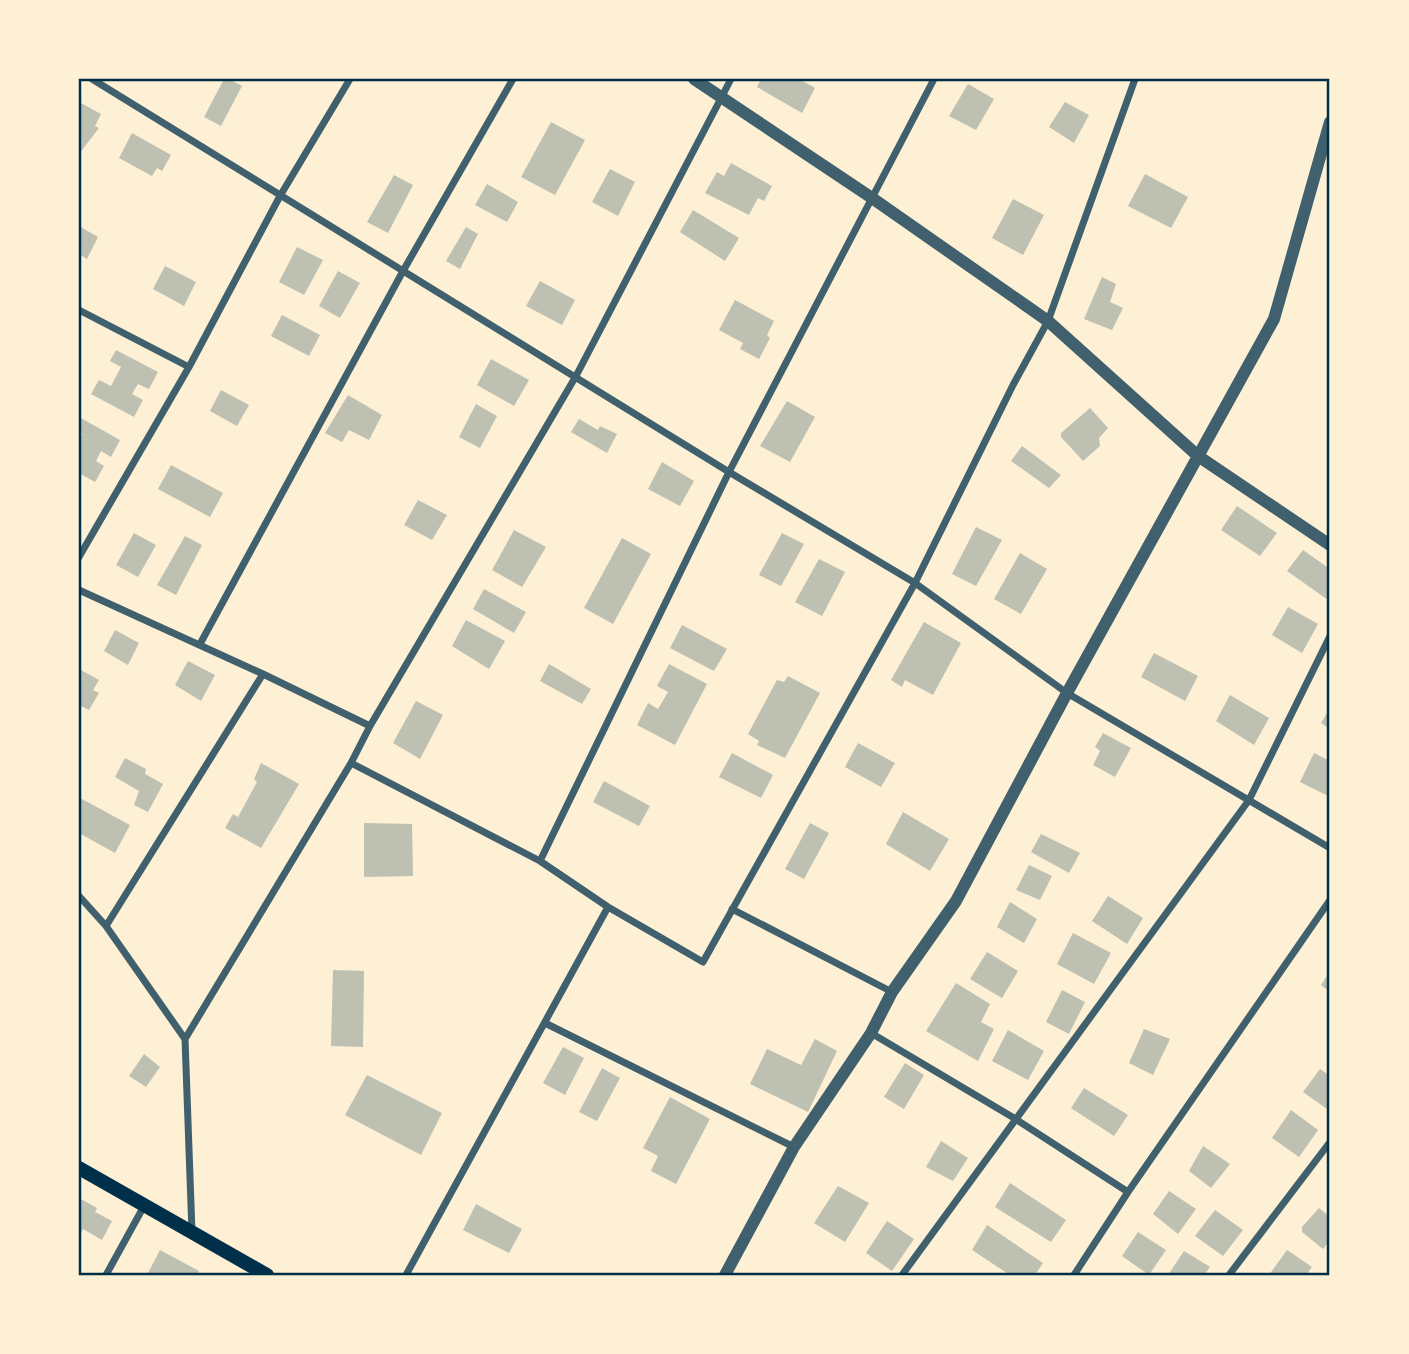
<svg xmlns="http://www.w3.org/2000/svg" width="1409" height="1354" viewBox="0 0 1409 1354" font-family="Spectral,serif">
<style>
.building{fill:#bec0b2}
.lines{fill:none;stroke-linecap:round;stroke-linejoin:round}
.minor{stroke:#3f606c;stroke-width:7}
.tertiary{stroke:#3f606c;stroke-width:12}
.secondary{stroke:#003049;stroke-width:14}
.neatline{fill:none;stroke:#003049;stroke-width:2.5}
</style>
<rect width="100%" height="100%" fill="#fdf0d5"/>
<path class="building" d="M224,79H229L242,86L221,126L204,117Z
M761,79H799L815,88L802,113L757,87Z
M968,84L994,99L976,130L949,116Z
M79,102L101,114L95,126L99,128L79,154Z
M1065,102L1089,115L1074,143L1049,127Z
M551,122L585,140L555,195L521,177Z
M132,133L171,155L162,171L157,168L152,176L119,158Z
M731,163L772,186L764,201L758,198L749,215L705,193L717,172L724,176Z
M610,169L635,182L618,216L592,202Z
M1145,174L1188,197L1171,228L1128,206Z
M394,175L413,185L388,233L367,222Z
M487,184L518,202L507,222L475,205Z
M1013,199L1044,215L1023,255L992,238Z
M693,210L739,238L725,261L680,232Z
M79,226L98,237L87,259L79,254Z
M466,227L478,234L460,269L446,261Z
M297,247L323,260L304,295L279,282Z
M165,266L196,282L184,306L153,289Z
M338,271L360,283L340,318L319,306Z
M1102,277L1116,284L1110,302L1123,308L1112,330L1084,319Z
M540,281L575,300L562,325L526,306Z
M735,300L774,321L767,335L770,338L759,359L740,349L743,343L719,330Z
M282,315L320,335L309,356L271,336Z
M116,350L158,372L149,389L138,384L132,394L143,400L134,417L91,394L99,380L111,386L121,367L110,361Z
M491,359L529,380L514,406L477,385Z
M221,390L249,405L237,426L210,411Z
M348,395L382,415L369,440L349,430L342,442L325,433Z
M787,401L815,417L790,462L760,446Z
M476,404L497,416L480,448L459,437Z
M1090,408L1108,428L1099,438L1100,446L1083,461L1061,437V433Z
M79,417L120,440L111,457L101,451L96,461L104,466L95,482L79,473V440L82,434L79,432Z
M579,419L598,430L600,426L617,434L607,453L571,432Z
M1022,446L1061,475L1049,488L1011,461Z
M662,462L694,481L680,506L648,489Z
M171,465L223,493L210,517L158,489Z
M418,500L447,515L432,540L404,525Z
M1237,506L1277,533L1260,556L1221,530Z
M976,527L1002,540L976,586L952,574Z
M514,530L546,547L522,587L492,570Z
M134,533L156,545L138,577L116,565Z
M782,533L804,544L781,586L759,575Z
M185,536L202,545L176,595L157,585Z
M622,538L651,554L613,624L584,608Z
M1303,550L1330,569V596L1328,600L1287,571Z
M1020,553L1047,569L1021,614L994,599Z
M819,559L845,572L822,616L795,602Z
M484,589L526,612L514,633L473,609Z
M1288,607L1318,624L1302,653L1272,635Z
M466,620L505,641L489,669L452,646Z
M924,622L961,643L933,695L905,680L902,687L891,680Z
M682,625L727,649L714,671L670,648Z
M115,630L139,643L128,665L104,651Z
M1154,653L1198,676L1185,701L1141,677Z
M188,661L215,675L201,701L175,685Z
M549,664L591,689L582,704L540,681Z
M669,664L707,684L675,745L637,725L648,703L658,709L668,692L657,686Z
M79,669L99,680L93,690L99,693L89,710L79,705Z
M788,676L820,693L785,758L757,745L759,741L748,734L777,680L784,682Z
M1230,695L1269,718L1254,745L1216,721Z
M416,701L443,715L420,759L393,743Z
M1330,708V729L1321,723Z
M1103,733L1131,748L1115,777L1093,765L1100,751L1095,747Z
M858,743L895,763L881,787L845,767Z
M732,753L773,775L761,798L719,777Z
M1314,753L1330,761V797L1300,782Z
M125,758L146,769L145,774L163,784L148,812L134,805L139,791L115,777Z
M261,763L299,784L261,848L225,828L233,814L238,817L257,782L254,779Z
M604,781L650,806L639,826L593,802Z
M80,798L130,825L115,853L79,833Z
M903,812L949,839L930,871L886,844Z
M364,823L412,824L413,876L364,877Z
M810,823L829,833L804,879L785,869Z
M1041,834L1080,853L1069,873L1031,852Z
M1029,865L1052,876L1040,900L1016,890Z
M1108,896L1143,918L1127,944L1092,921Z
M1010,902L1037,919L1024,943L997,927Z
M1073,933L1111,953L1094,984L1057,964Z
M987,952L1018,971L1002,998L970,979Z
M333,970L364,971L363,1047L331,1046Z
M1330,971V992L1321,985Z
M956,983L990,1004L981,1022L994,1029L978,1061L926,1031Z
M1062,990L1085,1002L1069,1034L1046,1022Z
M1144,1029L1170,1039L1153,1075L1129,1063Z
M1008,1030L1044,1051L1028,1080L992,1061Z
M815,1039L837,1051L808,1112L750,1084L767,1049L801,1065Z
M563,1047L584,1058L565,1095L543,1083Z
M144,1054L160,1067L146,1087L129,1076Z
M905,1063L924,1075L904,1109L884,1097Z
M602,1068L620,1078L597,1121L579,1112Z
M1320,1069L1330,1076V1104L1327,1109L1303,1092Z
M367,1075L442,1113L421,1155L345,1115Z
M1084,1088L1128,1115L1114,1136L1071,1108Z
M670,1097L710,1119L676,1184L651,1171L658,1156L643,1148Z
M1291,1110L1318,1130L1299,1157L1272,1138Z
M941,1141L968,1158L953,1181L926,1167Z
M1203,1146L1230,1164L1211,1188L1189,1171Z
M1010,1183L1066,1220L1051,1242L995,1207Z
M838,1186L869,1203L845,1242L814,1223Z
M1169,1191L1196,1209L1178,1234L1153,1214Z
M79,1198L97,1208L95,1212L112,1221L102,1240L83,1229L79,1237Z
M476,1204L522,1229L509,1253L463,1230Z
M1319,1208L1330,1217V1240L1323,1249L1302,1232V1227Z
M1215,1210L1243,1230L1223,1256L1195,1236Z
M887,1221L914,1239L892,1271L866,1253Z
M987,1225L1043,1263L1035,1275H1010L972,1250Z
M1138,1232L1166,1250L1149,1275L1122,1256Z
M160,1250L199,1271L197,1275H147Z
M1287,1250L1312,1267L1306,1275H1269Z
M1184,1251L1210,1267L1204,1275H1168Z"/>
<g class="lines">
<path class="minor" d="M92,79L729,472L915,583L1067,693L1330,848
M79,310L189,367
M79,557L189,367L280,196L350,79
M79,590L263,674L370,726
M200,644L403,271L513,79
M351,763L540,861L608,907L703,962L915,583L1013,385L1048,321L1135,79
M540,861L729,472L934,79
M79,896L106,926L185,1039
M732,909L892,992
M106,926L263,674
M545,1023L794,1147
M871,1033L1014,1118L1128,1192
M192,1232L185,1039L351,763L370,726L576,376L731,79
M106,1275L144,1206
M406,1275L608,907
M902,1275L1249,800L1330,636
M1074,1275L1128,1192L1330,900
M1229,1275L1330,1142"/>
<path class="tertiary" d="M694,79L872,198L1048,321L1198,456L1330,545
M725,1275L794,1147L871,1033L892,992L956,901L1067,693L1274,319L1330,122"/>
<path class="secondary" d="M79,1168L267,1275"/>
</g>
<rect width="1409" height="1354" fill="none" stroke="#fdf0d5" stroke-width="161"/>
<rect x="80" y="80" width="1248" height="1194" class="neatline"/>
</svg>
